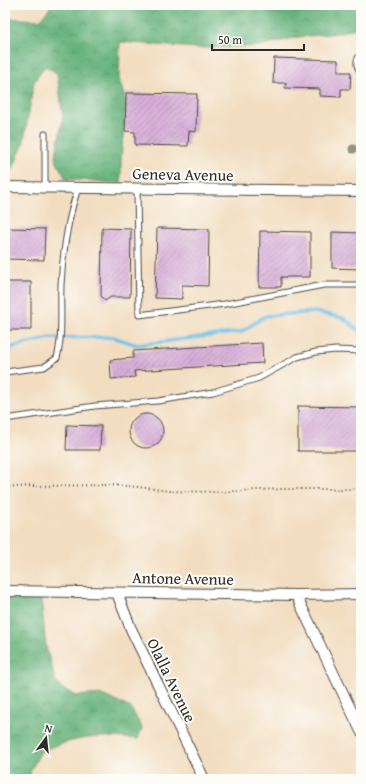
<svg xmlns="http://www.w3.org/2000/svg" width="366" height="784" viewBox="0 0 366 784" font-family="'Gentium Book Plus',serif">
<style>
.forest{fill:url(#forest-crowns);stroke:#486e53}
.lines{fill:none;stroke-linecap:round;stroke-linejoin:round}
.stream{stroke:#6cbfe8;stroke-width:3.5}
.building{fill:url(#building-hatch)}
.service-casing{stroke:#494641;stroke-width:7}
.minor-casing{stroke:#494641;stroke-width:12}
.path{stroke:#494641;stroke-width:2;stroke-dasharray:1 3;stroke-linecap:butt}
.service{stroke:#fff;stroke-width:5}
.minor{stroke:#fff;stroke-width:10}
.tree{fill:#92967f}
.labels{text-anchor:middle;stroke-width:4;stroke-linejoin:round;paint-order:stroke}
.street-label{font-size:16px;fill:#2b2b2b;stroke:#fdfcf7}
</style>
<defs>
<pattern id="forest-crowns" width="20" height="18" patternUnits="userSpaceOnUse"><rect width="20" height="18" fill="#66b27b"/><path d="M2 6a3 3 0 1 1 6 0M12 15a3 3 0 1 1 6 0" fill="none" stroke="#549165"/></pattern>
<pattern id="building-hatch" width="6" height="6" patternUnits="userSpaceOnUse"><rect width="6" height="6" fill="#d7afd9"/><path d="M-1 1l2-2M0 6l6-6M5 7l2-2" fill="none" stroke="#af8fb0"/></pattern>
</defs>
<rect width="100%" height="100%" fill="#fdfcf7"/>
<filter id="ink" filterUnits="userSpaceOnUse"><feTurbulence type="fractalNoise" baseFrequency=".025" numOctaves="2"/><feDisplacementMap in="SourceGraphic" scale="8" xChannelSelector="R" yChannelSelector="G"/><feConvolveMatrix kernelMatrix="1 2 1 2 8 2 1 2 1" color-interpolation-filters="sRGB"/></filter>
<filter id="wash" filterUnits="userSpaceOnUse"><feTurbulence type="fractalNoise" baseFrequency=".012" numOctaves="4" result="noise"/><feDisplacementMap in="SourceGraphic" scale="16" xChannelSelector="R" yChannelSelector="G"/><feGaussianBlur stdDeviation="0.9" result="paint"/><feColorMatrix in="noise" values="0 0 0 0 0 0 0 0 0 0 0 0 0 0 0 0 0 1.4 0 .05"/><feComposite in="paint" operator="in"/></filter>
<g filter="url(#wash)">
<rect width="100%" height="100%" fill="#f2ddc0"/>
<path class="forest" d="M52,5H361V26L338,33L298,37L258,46L196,48L120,42L119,79L126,102L121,160V183L66,179L55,159L63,117L57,73L45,66L34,82L23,145L12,171L5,172V18L40,20Z
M5,597L41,598L46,647L55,679L61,688L76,696L100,694L131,708L142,728L138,739C126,738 115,737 103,737C82,737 61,743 41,751L30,772V779H5Z"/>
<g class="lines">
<path class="stream" d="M5,349L49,338L113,337L137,345L241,332L265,316L315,312L343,318L361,332"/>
</g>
<g id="blocks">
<path class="building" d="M274,58L338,60V72H351L350,89H341V97L320,96V89L285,88L286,83H273Z
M126,93L197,94L196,132L189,131L188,146L135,145V132L125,131Z
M7,228L45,229L44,260L6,259Z
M102,228L131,229L130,297H111L105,301L101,296Z
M157,228L209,229L208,286L182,285V299L155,298Z
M260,231L310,232V277H281V287H259Z
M332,232L361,233V269L332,268Z
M5,282H31V330H5Z
M262,343L263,363L134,371L135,377L111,379L110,360L133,358V351Z
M298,406L361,407V451H298Z
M129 431a17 17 0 1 1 34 0a17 17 0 1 1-34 0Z
M67,425L101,426L100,450H66Z"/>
</g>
</g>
<g filter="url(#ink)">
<use href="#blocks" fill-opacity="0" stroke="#494641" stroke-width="1"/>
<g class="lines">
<g class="service-casing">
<path id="service" d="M361,53C356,60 355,65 361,72
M45,187V134
M137,188L139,315L225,304L324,285H361
M5,372L44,367L57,358C63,334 60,309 61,285C63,250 67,220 78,188
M5,419L95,406L158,401L213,392L259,378L297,357L316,352L336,350L361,351"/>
</g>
<g class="minor-casing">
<path id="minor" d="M5,187L361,191
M5,591L296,595L361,594
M117,593L131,629L204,779
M296,595L361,731"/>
</g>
<path class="path" d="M5,488L31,486L112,485L138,487L170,491L215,492L281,489H361"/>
<use href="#service" class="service"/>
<use href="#minor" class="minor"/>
</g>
<circle class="tree" cx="353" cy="149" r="4.5"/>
</g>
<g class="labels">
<g class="street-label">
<text transform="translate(183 174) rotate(1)" y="6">Geneva Avenue</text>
<text transform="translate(183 578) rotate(1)" y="6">Antone Avenue</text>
<text transform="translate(172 680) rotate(64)" y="6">Olalla Avenue</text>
</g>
</g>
<rect width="366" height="784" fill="none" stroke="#fdfcf7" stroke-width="20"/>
<g transform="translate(46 738) rotate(15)" stroke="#fdfcf7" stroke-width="3" paint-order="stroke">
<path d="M0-3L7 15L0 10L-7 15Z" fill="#2b2b2b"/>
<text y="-6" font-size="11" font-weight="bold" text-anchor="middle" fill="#2b2b2b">N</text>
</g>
<path d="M212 44v6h92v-6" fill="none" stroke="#2b2b2b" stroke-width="2"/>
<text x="218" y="44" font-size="12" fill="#2b2b2b" stroke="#fdfcf7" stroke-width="3" paint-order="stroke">50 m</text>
</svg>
